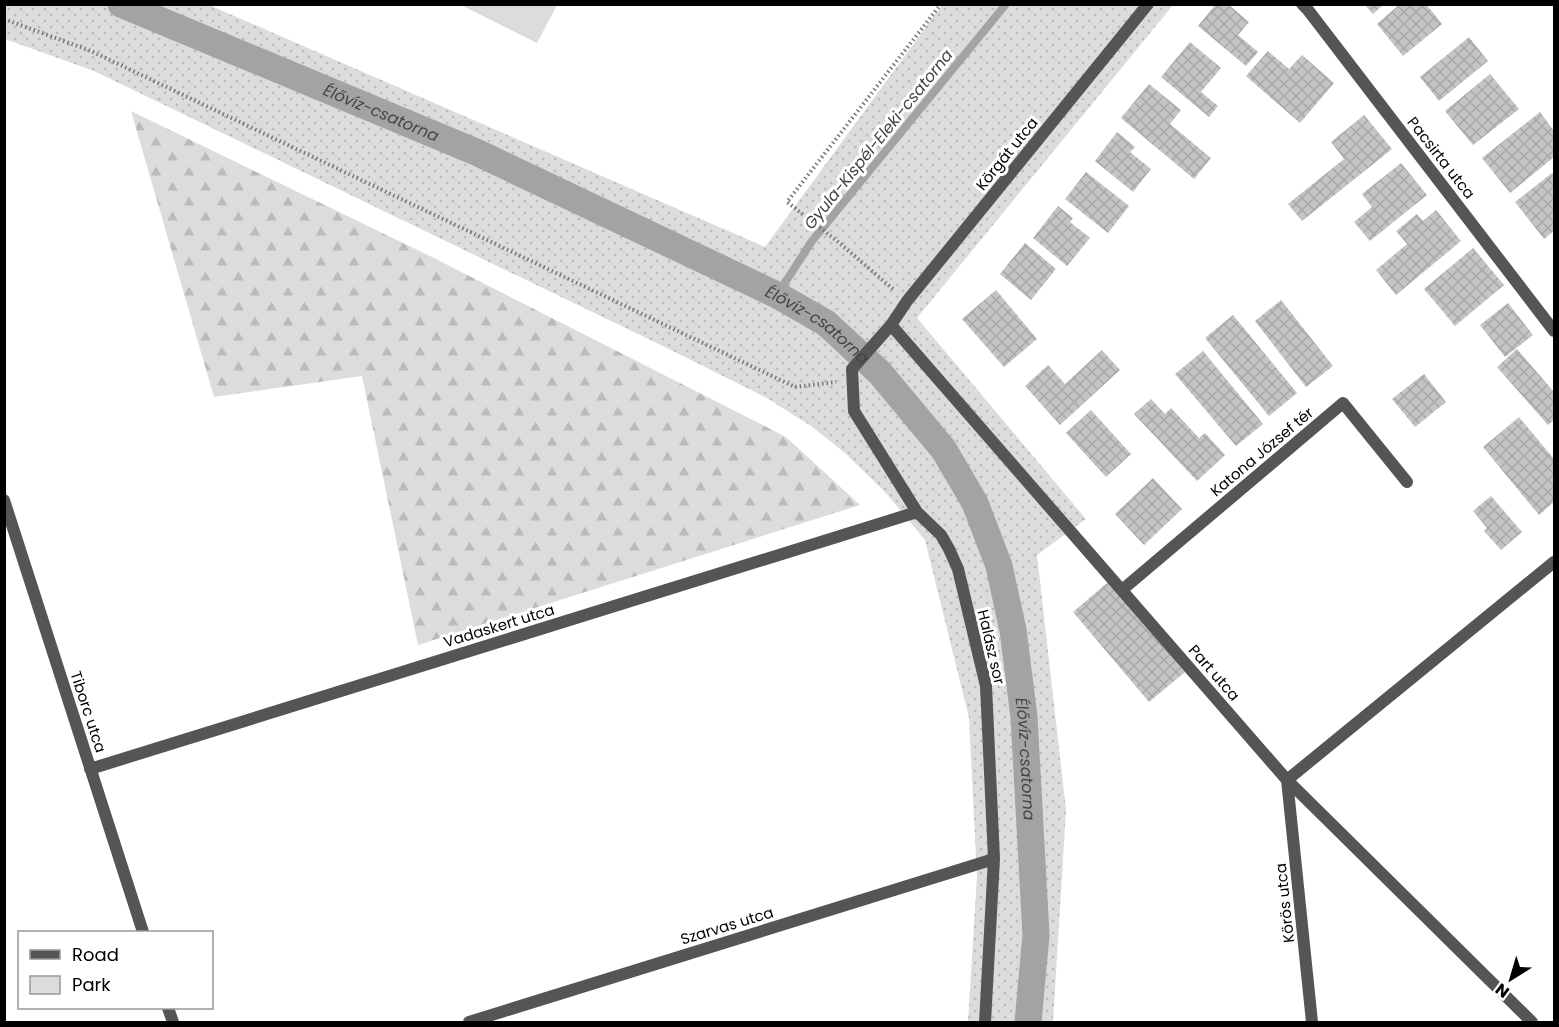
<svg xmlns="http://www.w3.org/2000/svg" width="1559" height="1027" viewBox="0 0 1559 1027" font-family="Poppins,sans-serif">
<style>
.green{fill:url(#green-dots)}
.forest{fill:url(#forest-firs)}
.pitch{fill:#dcdcdc}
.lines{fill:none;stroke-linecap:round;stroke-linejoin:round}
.stream{stroke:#a3a3a3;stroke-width:8}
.canal{stroke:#a3a3a3;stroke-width:27}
.building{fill:url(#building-cross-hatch)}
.path{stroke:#777;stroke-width:4;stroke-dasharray:1.5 3;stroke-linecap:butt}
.street{stroke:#555;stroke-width:12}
.labels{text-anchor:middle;stroke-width:6;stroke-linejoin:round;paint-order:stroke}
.street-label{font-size:15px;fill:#000;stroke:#fff}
.water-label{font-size:16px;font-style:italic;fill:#444;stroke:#fff}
</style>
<defs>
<pattern id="green-dots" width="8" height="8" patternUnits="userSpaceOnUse" patternTransform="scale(1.5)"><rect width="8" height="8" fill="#dcdcdc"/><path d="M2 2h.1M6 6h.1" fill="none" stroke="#bbb" stroke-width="1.8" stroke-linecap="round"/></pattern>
<pattern id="forest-firs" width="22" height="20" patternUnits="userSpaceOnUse" patternTransform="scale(1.5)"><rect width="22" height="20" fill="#dcdcdc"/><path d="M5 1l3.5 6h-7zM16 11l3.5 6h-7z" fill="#bbb"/></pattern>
<pattern id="building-cross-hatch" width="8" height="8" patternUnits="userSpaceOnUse" patternTransform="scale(1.5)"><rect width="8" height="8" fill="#c4c4c4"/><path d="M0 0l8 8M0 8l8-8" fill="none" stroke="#a7a7a7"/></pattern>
</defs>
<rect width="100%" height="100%" fill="#fff"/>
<path class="green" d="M5,5H209L765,247L942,5H1173L917,318L1086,519L1037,555L1066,810L1053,1022H968L977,876L969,718L925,540L885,492L845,453L811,426L765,397L669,349L94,71L5,39Z"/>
<path class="forest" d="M131,111L432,257L786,437L860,505L418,645L362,376L214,397Z"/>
<path class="pitch" d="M461,5L557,4V5L537,43Z"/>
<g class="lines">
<path class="stream" d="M777,295L812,241L1006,4"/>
<path class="canal" id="s1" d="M121,4L476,152L777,295L826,323L880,373L944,450L975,503L999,566L1013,630L1024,717L1036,935L1028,1022"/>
</g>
<path class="building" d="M1216,4H1228L1249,22L1238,35L1258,52L1246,66L1198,26Z
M1364,4H1384L1373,14Z
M1400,4H1426L1442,24L1403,56L1377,24Z
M1469,37L1488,61L1439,101L1420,77Z
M1190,42L1221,68L1201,92L1218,106L1209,117L1161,77Z
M1268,51L1289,69L1302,55L1334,83L1300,123L1246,76Z
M1490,74L1519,109L1473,145L1445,111Z
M1149,84L1181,110L1170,124L1211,158L1194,179L1121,118Z
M1540,112L1554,131V157L1510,193L1482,158Z
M1364,115L1392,149L1302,221L1288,204L1344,159L1331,142Z
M1117,132L1135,147L1130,152L1151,169L1133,192L1095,161Z
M1401,163L1427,195L1370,241L1354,222L1372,207L1362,194Z
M1086,172L1129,206L1108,233L1065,199Z
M1552,173L1554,176V231L1544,239L1515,202Z
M1058,206L1073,218L1070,222L1090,238L1067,266L1033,238Z
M1436,210L1461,241L1396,295L1376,270L1407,244L1396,231L1417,214L1423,221Z
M1025,243L1056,269L1031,300L1000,274Z
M1473,248L1504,285L1455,326L1424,289Z
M996,290L1037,339L1004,367L962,319Z
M1281,300L1333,366L1306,387L1255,321Z
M1508,303L1533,335L1505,357L1480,325Z
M1233,315L1297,393L1269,416L1205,338Z
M1517,349L1554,392V420L1548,425L1497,367Z
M1102,350L1120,370L1060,425L1025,386L1048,365L1065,384Z
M1203,351L1263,424L1236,446L1175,374Z
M1424,374L1446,402L1415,427L1392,399Z
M1151,399L1165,414L1171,408L1199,438L1205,433L1225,455L1197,481L1134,414Z
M1091,410L1131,454L1106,477L1066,433Z
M1519,417L1554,459V502L1539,515L1483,447Z
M1153,478L1182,509L1144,545L1115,514Z
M1491,496L1522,532L1501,550L1484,531L1487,528L1473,511Z
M1108,582L1185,672L1149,702L1073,612Z"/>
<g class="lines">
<path class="path" d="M4,19L91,51L795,387L836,382
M893,289L837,241L787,202L941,4"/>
<path class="street" d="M1302,4L1308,10L1554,331
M891,325L1287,780L1532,1022
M4,500L143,932
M1122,590L1343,403L1407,482
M90,769L917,512
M168,1008L173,1022
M469,1022L994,859
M985,1022L994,859L986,686L958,569L949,549L941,535L917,512L854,411L852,369L891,325L907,301L1148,4
M1312,1022L1287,780L1554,562"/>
</g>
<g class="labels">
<g class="street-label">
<text transform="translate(1007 154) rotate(-51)" y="5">Körgát utca</text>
<text transform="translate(1441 158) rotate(52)" y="5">Pacsirta utca</text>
<text transform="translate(1262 452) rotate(-40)" y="5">Katona József tér</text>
<text transform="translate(499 626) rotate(-17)" y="5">Vadaskert utca</text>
<text transform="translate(991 647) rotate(77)" y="5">Halász sor</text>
<text transform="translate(1214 673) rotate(49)" y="5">Part utca</text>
<text transform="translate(88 712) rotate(72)" y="5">Tiborc utca</text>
<text transform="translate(1285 903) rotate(-96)" y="5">Körös utca</text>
<text transform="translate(727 926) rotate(-17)" y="5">Szarvas utca</text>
</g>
<g class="water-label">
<text dy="6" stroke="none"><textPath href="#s1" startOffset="282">Élővíz-csatorna</textPath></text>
<text transform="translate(878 139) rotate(-51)" y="6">Gyula-Kispél-Eleki-csatorna</text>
<text dy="6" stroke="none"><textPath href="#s1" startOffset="768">Élővíz-csatorna</textPath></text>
<text dy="6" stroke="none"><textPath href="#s1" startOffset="1272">Élővíz-csatorna</textPath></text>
</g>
</g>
<rect width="1559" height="1027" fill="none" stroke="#000000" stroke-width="12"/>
<rect x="18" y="931" width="195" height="78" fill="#ffffff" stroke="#999999" stroke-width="1.5"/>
<rect x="30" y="950" width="30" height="9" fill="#555555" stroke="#999999" stroke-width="1.5"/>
<text x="72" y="961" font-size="18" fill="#000000">Road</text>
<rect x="30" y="976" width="30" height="18" fill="#dcdcdc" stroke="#999999" stroke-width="1.5"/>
<text x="72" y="991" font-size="18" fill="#000000">Park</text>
<g transform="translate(1511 979) rotate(217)" stroke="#ffffff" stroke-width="4.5" paint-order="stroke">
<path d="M0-4.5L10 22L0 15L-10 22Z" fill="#000000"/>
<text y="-9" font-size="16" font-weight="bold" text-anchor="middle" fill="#000000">N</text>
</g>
</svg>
